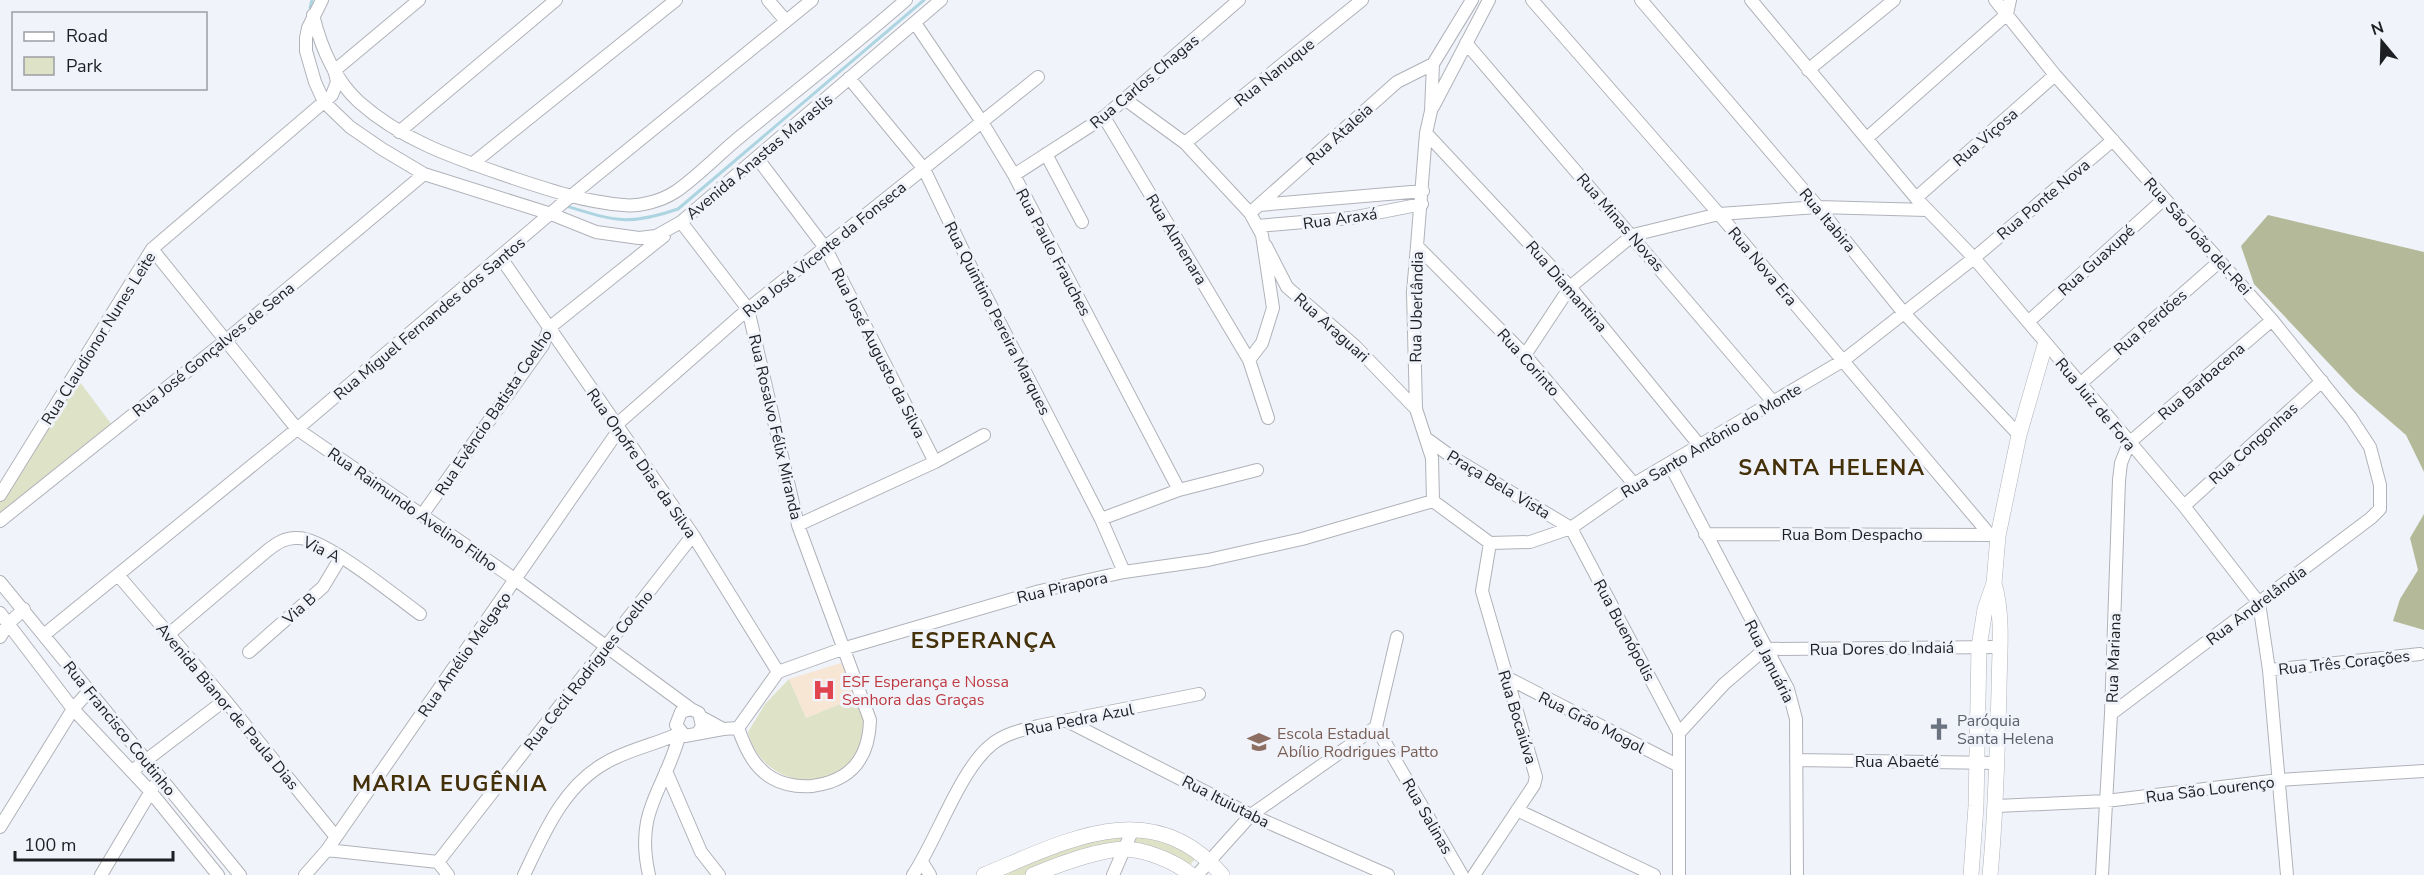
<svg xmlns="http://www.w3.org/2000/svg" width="2424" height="875" viewBox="0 0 2424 875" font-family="'Nunito Sans',sans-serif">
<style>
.medical{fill:#f8e6d5}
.green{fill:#dee3c7}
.forest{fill:#b4ba99}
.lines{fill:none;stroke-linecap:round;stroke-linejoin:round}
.stream{stroke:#acd5e1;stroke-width:3}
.minor-casing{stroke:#b0b2b9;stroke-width:14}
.tertiary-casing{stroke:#b0b2b9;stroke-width:16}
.minor{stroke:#fff;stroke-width:12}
.tertiary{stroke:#fff;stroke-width:15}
.labels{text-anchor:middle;stroke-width:6;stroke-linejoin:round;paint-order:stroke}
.street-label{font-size:16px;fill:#1e1f22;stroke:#f1f3fa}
.health-label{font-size:16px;fill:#be3a42;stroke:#f1f3fa;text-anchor:start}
.worship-label{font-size:16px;fill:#5b616d;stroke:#f1f3fa;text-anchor:start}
.education-label{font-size:16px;fill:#785e54;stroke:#f1f3fa;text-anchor:start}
.district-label{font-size:22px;font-weight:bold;letter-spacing:1.5px;fill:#44310a;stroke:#f1f3fa}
</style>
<rect width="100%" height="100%" fill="#f1f3fa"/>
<path class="medical" d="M841,663L857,697L806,718L789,679Z"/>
<path class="green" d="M74,374L115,429L0,521V495Z
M789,679L806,718L857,697C860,705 866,715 866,723C871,792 766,803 748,732L765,704Z
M1133,829L1200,853L1186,870L1123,849L1033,875H984Z"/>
<path class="forest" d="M2268,215L2424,252V472L2406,435L2355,391L2254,284L2241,246Z
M2424,514V630L2393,621L2400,599L2418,570L2410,538Z"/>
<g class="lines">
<path class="stream" d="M310,8L312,0
M566,206C614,221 629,226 678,209L924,0"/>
<g class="minor-casing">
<path id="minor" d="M322,0L308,28L306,38V51L315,82L324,102L350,127L382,149L424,174L551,214L596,232L639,238L656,236L681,222L941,0
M768,0L786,21
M1532,0L1719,214L1990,535
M1641,0L1818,207L1903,312L2019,435
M1751,0L1916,198L1974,258L2184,506L2259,603L2269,670L2287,875
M1995,0L2055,75L2272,320L2351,418L2370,447L2380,485V509L2371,518L2111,714
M313,15C321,48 334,79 359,102C404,142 458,159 513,178C549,190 585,202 623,205C639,207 661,201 675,192C695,179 721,152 741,136C796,91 852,47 906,0
M915,23L982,122L1014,175L1179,490
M1466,43L1774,403
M1808,70L1894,0
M334,71L419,0
M849,78L924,169L970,265L1101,519L1124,572
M1126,100L1185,143L1250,213L1262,235L1273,308L1262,343L1249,360
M1433,107L1489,0
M1104,117L1249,360L1268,418
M399,132L556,0
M1426,133L1570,287L1700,446
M1867,138L2007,14L2010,0
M1185,143L1362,0
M1046,154L1082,222
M758,159L826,249L935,462
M472,164L676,0
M1014,175L1104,117L1239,0
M1916,198L2055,75
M1259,205L1423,191
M1250,213L1397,82L1433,64
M681,222L748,309L798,525L870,720C869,758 851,781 812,786C798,787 784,785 772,778C753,767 745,747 738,728
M1257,226L1351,218L1422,204
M1266,246L1287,287L1355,346L1416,409
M1417,246L1525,355L1634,484
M152,249L297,429L516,580L691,709
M501,258L693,535L778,672
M2028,322L2164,199
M1525,355L1570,287L1633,235L1719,214L1818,207L1927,210
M2080,384L2220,261
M615,426L748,309L1038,77
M1427,439L1452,457L1571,528L1679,733
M1670,465L1788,689L1796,719L1797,875
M0,495L152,249L332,95L337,82L335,73
M1433,501L1490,543L1530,542L1571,528L1634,484L1844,360L1974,258L2113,140
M1433,501L1432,458L1416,409L1413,292L1417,246L1426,133L1431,111L1433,64L1472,0
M2184,506L2322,381
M422,515L543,345L549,328L664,236
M1101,519L1179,490L1257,470
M0,521L225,341L424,174
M798,525L935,462L984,435
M1705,534L1994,535
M118,575L225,700L336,837
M0,582L240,875
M0,613L73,709L150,791L218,875
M45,634L297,429L571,196L812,0
M169,634L268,550C277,543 286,537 298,538C325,538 395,596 420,614
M0,637L8,624L24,609
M249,652L323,587L341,557
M2269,670L2420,654
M1506,677L1679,766
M701,717L723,729L738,728L778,672L842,649L1040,591L1124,572L1208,560L1302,539L1433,501
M1067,721L1251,815L1388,875
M1376,727L1462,875
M698,733L702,726L699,713L691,709L681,712L676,725L685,736L723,729
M1796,760L1997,763
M132,771L225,700
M666,771L701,852L719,875
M1997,806L2106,801L2279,780L2424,771
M1517,810L1654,875
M0,827L73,709L89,691
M327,850L438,862L448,875
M438,862L693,535
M922,862L930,875
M101,875L154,786
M305,875L327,850L618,431
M524,875C544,833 564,785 607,762C630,749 657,744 680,733
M649,875C634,809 665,791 680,733
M913,875C937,839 960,770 991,745C1004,734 1021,730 1038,726L1199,694
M1113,875L1133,829
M1197,875L1251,815L1376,727L1397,637
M1474,875L1534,785L1536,777L1482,591L1490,543
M1679,875V733L1724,684L1765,649L2000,647
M2102,875L2111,714L2119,480L2121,463L2129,443L2272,320"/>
</g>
<g class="tertiary-casing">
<path id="tertiary" d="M984,875C1066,841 1152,793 1222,875
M1033,875C1057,865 1098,850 1123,849C1144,849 1175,861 1191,875
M1971,875L1976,806L1979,647L1985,609L1994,583L1998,536L2019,435L2045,345
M1990,875C1996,814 1997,754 1999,692C1999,656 2004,618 1994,583"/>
</g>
<use href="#minor" class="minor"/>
<use href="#tertiary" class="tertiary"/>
</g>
<defs>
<g id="hospital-bare" transform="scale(1.8)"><path d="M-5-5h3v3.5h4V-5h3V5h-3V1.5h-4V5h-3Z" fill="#e0444e" stroke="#f1f3fa" stroke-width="2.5" paint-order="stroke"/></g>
<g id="church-bare" transform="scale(1.8)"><path d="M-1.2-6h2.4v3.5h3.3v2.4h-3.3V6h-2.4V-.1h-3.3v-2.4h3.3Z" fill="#6b7280" stroke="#f1f3fa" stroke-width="2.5" paint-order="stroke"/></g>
<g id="school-bare" transform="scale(1.8)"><path d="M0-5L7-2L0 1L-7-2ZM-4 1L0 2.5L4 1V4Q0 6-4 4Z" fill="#8d6e63" stroke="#f1f3fa" stroke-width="2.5" paint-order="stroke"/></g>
</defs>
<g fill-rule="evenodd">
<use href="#hospital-bare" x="824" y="690"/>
<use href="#church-bare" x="1939" y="729"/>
<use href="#school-bare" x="1259" y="742"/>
</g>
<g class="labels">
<g class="street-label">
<text transform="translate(1274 72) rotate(-39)" y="6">Rua Nanuque</text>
<text transform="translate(1144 81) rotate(-40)" y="6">Rua Carlos Chagas</text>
<text transform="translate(1339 134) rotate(-42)" y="6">Rua Ataleia</text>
<text transform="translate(1985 137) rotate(-41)" y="6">Rua Viçosa</text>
<text transform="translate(759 156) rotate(-40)" y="6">Avenida Anastas Maraslis</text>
<text transform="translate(2043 199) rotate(-40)" y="6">Rua Ponte Nova</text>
<text transform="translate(1340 218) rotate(-8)" y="6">Rua Araxá</text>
<text transform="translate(1828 220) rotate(50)" y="6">Rua Itabira</text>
<text transform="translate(1621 222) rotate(49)" y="6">Rua Minas Novas</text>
<text transform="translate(2198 236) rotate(48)" y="6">Rua São João del-Rei</text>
<text transform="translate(1177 239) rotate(59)" y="6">Rua Almenara</text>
<text transform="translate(824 249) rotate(-39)" y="6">Rua José Vicente da Fonseca</text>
<text transform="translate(1054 252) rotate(62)" y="6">Rua Paulo Frauches</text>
<text transform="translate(2096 260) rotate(-42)" y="6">Rua Guaxupé</text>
<text transform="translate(1763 266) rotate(50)" y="6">Rua Nova Era</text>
<text transform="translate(1567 286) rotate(49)" y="6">Rua Diamantina</text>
<text transform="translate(1416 307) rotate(-89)" y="6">Rua Uberlândia</text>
<text transform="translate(429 318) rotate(-40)" y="6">Rua Miguel Fernandes dos Santos</text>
<text transform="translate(998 318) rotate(63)" y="6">Rua Quintino Pereira Marques</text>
<text transform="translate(2150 322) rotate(-41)" y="6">Rua Perdões</text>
<text transform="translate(1332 327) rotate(42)" y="6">Rua Araguari</text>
<text transform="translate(98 338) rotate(-58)" y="6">Rua Claudionor Nunes Leite</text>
<text transform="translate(213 349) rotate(-39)" y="6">Rua José Gonçalves de Sena</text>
<text transform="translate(879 353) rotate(63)" y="6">Rua José Augusto da Silva</text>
<text transform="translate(1529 362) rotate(48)" y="6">Rua Corinto</text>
<text transform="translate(2201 381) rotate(-41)" y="6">Rua Barbacena</text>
<text transform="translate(2096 404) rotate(50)" y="6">Rua Juiz de Fora</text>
<text transform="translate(493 412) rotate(-56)" y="6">Rua Evêncio Batista Coelho</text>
<text transform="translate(776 427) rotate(77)" y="6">Rua Rosalvo Félix Miranda</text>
<text transform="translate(1711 440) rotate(-31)" y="6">Rua Santo Antônio do Monte</text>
<text transform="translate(2253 443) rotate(-42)" y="6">Rua Congonhas</text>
<text transform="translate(642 463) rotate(55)" y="6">Rua Onofre Dias da Silva</text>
<text transform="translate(1499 484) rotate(31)" y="6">Praça Bela Vista</text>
<text transform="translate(413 509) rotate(35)" y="6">Rua Raimundo Avelino Filho</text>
<text x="1852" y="540">Rua Bom Despacho</text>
<text transform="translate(322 549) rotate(26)" y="6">Via A</text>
<text transform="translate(1062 587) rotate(-13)" y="6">Rua Pirapora</text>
<text transform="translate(2256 605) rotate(-37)" y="6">Rua Andrelândia</text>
<text transform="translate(299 608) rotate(-42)" y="6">Via B</text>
<text transform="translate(1625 630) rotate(62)" y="6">Rua Buenópolis</text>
<text transform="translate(1882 648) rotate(-1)" y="6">Rua Dores do Indaiá</text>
<text transform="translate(464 654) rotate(-55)" y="6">Rua Amélio Melgaço</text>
<text transform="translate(2113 658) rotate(-88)" y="6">Rua Mariana</text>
<text transform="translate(1770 661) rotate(63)" y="6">Rua Januária</text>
<text transform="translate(2344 662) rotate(-6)" y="6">Rua Três Corações</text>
<text transform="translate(588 670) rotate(-52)" y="6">Rua Cecil Rodrigues Coelho</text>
<text transform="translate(228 706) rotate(50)" y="6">Avenida Bianor de Paula Dias</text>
<text transform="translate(1518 717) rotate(73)" y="6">Rua Bocaiúva</text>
<text transform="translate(1079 719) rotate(-11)" y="6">Rua Pedra Azul</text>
<text transform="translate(1592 722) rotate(27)" y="6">Rua Grão Mogol</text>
<text transform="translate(120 728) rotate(51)" y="6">Rua Francisco Coutinho</text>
<text x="1897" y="767">Rua Abaeté</text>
<text transform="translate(2210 789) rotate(-7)" y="6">Rua São Lourenço</text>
<text transform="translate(1226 801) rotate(27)" y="6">Rua Ituiutaba</text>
<text transform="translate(1428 816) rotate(60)" y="6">Rua Salinas</text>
</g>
<g class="health-label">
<text x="842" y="687">ESF Esperança e Nossa<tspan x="842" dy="18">Senhora das Graças</tspan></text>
</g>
<g class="worship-label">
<text x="1957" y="726">Paróquia<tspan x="1957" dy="18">Santa Helena</tspan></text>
</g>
<g class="education-label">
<text x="1277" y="739">Escola Estadual<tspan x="1277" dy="18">Abílio Rodrigues Patto</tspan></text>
</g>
<g class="district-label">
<text x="1832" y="475">SANTA HELENA</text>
<text x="984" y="648">ESPERANÇA</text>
<text x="450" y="791">MARIA EUGÊNIA</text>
</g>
</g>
<rect x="12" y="12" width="195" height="78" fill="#f1f3fa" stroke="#9d9ea4" stroke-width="1.5"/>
<rect x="24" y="32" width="30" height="9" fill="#ffffff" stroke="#9d9ea4" stroke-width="1.5"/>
<text x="66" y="42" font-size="18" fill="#1e1f22">Road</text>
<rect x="24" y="57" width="30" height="18" fill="#dee3c7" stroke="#9d9ea4" stroke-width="1.5"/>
<text x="66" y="72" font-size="18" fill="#1e1f22">Park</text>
<g transform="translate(2382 42) rotate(341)" stroke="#f1f3fa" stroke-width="4.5" paint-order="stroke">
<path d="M0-4.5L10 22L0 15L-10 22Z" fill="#1e1f22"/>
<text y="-9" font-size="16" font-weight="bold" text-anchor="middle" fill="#1e1f22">N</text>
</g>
<path d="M15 851v9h158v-9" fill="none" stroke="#1e1f22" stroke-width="3"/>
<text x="24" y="851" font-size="18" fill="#1e1f22" stroke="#f1f3fa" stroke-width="4.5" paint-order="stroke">100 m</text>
</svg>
